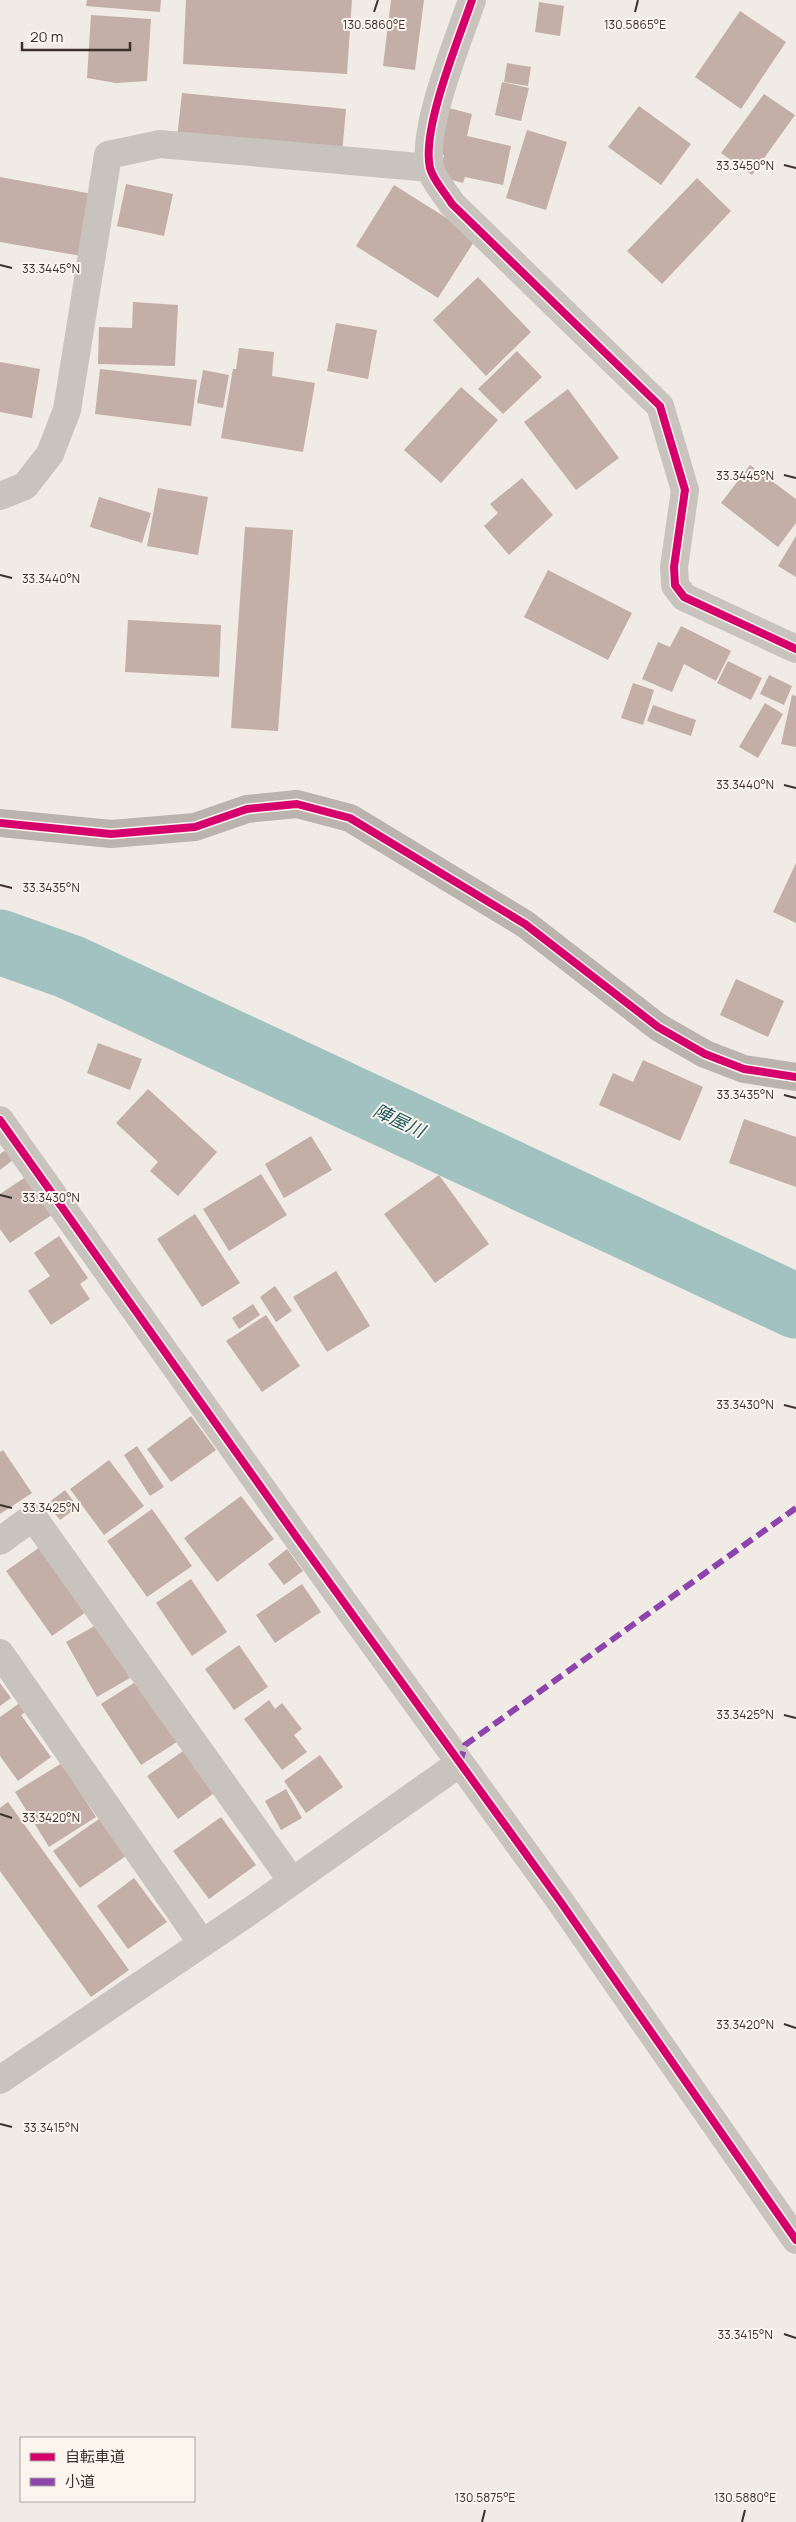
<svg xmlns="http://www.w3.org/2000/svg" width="796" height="2522" viewBox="0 0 796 2522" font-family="Manrope,'Noto Sans JP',sans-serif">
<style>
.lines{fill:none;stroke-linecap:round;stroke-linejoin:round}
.river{stroke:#a1c2c1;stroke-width:65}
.building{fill:#c3afa7}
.street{stroke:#c9c3be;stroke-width:28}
.secondary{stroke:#bab3ae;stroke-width:28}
.quiet{stroke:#8e44ad;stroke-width:6;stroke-dasharray:12 6;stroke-linecap:butt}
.cycleway-casing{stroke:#fbf5ee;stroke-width:11}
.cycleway{stroke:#d6006c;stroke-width:8}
.ticks{fill:none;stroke:#3b302b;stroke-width:2}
.labels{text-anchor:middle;stroke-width:4;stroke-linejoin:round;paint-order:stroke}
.water-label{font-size:18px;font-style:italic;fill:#1f5a5e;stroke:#fbf5ee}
.ticks-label{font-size:12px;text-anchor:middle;fill:#3b302b;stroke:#fbf5ee;stroke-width:4;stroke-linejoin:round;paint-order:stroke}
</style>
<rect width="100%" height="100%" fill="#f0ebe5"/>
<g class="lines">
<path class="river" d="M0,942L70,967L796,1306"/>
</g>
<path class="building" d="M87,0H161L160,12L86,6Z
M186,0H352L347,74L183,64Z
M391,0H424L415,70L383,66Z
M539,2L564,6L560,36L535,32Z
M740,11L786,42L741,109L695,77Z
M91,15L151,19L147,81L116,83L87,78Z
M507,63L531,67L528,86L504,82Z
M502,82L529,88L521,121L495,115Z
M182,93L346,109L342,154L177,138Z
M764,94L795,115L752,175L721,153Z
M639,106L691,144L661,185L608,147Z
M445,107L472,114L467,136L511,146L503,185L465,177L463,183L438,176L444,155L434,152Z
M527,130L567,142L546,210L506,198Z
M0,177L98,195L87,257L0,242Z
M697,178L731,211L662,284L627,251Z
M126,184L173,194L164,236L117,226Z
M394,185L477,237L438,298L356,246Z
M478,277L531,332L486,376L433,320Z
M133,302L178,305L175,366L98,364L99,327L132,328Z
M336,323L377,330L368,379L327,371Z
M239,348L274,352L272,376L315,383L303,452L221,438L233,369H236Z
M517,351L542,377L503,414L478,389Z
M0,362L40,369L32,418L0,412Z
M100,369L197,380L191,426L95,414Z
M203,370L229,375L223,408L197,403Z
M461,387L498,420L441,483L404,450Z
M568,389L619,458L576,490L524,422Z
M750,465L796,499V523L778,547L721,503Z
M522,478L553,515L509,555L484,526L498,513L490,504Z
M158,488L208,497L198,555L147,546Z
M99,497L151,513L142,543L90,527Z
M245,527L293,530L278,731L231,728Z
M796,536V577L778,566Z
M548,570L632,613L608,660L524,617Z
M128,620L221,625L219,677L125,672Z
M681,626L731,651L716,681L684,664L672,692L642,679L658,642L670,647Z
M728,661L762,678L751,700L717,683Z
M769,675L792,686L784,705L760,694Z
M633,683L654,690L643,725L621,718Z
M792,695L796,696V747L781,744Z
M765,703L783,714L758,758L739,747Z
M653,705L696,720L691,736L647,721Z
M796,863V923L773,912Z
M736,979L784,1001L768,1037L720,1015Z
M98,1043L142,1059L130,1090L87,1073Z
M643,1060L703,1087L680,1141L599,1105L613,1073L633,1082Z
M148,1089L217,1152L178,1196L150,1171L158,1162L116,1123Z
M744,1119L796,1137V1187L729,1163Z
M311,1136L332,1170L284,1198L265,1164Z
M11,1146L18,1156L0,1170V1154Z
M30,1174L56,1212L10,1243L0,1229V1194Z
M261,1174L287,1215L229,1251L203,1209Z
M439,1175L489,1244L435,1283L384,1214Z
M195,1214L240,1283L202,1307L157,1239Z
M59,1236L88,1278L80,1284L90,1299L51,1325L28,1291L50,1276L34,1253Z
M336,1271L370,1326L327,1352L293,1297Z
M275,1286L292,1311L276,1322L260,1297Z
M253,1304L260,1315L239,1329L232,1318Z
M266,1315L300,1366L262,1392L226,1341Z
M191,1416L216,1450L171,1482L147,1449Z
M137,1446L164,1487L150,1496L124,1455Z
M3,1450L32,1493L0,1514V1452Z
M109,1460L144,1506L104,1535L70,1489Z
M65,1490L78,1507L60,1520L47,1504Z
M241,1496L274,1539L217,1582L184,1538Z
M152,1509L192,1566L147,1597L107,1541Z
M40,1547L86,1612L52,1636L6,1571Z
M287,1549L303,1571L284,1585L268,1564Z
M191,1579L227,1632L192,1656L156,1603Z
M302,1584L321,1612L275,1643L256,1615Z
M98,1624L130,1678L97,1697L66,1642Z
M239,1645L268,1687L234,1710L205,1669Z
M137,1681L177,1742L141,1765L101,1704Z
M0,1683L11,1698L0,1706Z
M24,1700L30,1709L21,1715L51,1757L18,1781L0,1756V1717Z
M269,1700L275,1709L282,1703L302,1729L294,1735L307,1752L282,1770L244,1719Z
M186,1749L217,1791L178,1819L147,1776Z
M320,1755L343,1787L306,1813L284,1781Z
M62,1763L96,1817L49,1847L15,1792Z
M286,1789L302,1818L281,1830L265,1801Z
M8,1802L129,1970L91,1997L0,1871V1808Z
M221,1817L256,1865L209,1899L173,1851Z
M99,1819L126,1856L80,1888L53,1851Z
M134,1878L167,1922L128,1949L97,1906Z"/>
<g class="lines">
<path class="street" d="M472,0C459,39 421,129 430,168C433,180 446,194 452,204L660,406L685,490L674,567L675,585L684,597L796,649
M0,496L25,486L50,454L67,410L108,155L160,144L430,168
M0,1120L295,1535L560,1901L796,2240
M0,1541L33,1517L292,1881
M0,1653L202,1943
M0,2080L256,1907L460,1763"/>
<path class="secondary" d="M0,823L111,834L195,827L247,809L297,804L350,818L525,924L658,1027L705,1054L744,1069L796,1077"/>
<path class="quiet" d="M460,1763L465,1745L796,1508"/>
<g class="cycleway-casing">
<path id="cycleway" d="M472,0C459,39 421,129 430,168C433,180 446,194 452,204L660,406L685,490L674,567L675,585L684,597L796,649
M0,823L111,834L195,827L247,809L297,804L350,818L525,924L658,1027L705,1054L744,1069L796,1077
M0,1120L295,1535L560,1901L796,2240"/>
</g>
<use href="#cycleway" class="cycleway"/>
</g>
<path class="ticks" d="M374,12L378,0M635,12L638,0M784,165L796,168M0,265L12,268M784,475L796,478M0,575L12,578M784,785L796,788M0,885L12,888M784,1095L796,1098M0,1195L12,1198M784,1405L796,1408M0,1505L12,1508M784,1715L796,1718M0,1814L12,1818M784,2024L796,2028M0,2124L12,2127M784,2334L796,2338M482,2522L485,2510M742,2522L745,2510"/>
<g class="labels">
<g class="water-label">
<text transform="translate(399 1121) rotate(25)" y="6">陣屋川</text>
</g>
</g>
<g class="ticks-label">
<text x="374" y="29">130.5860°E</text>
<text x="635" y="29">130.5865°E</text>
<text x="745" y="170">33.3450°N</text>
<text x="51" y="273">33.3445°N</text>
<text x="745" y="480">33.3445°N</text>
<text x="51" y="583">33.3440°N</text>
<text x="745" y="789">33.3440°N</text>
<text x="51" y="892">33.3435°N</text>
<text x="745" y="1099">33.3435°N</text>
<text x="51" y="1202">33.3430°N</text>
<text x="745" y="1409">33.3430°N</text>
<text x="51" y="1512">33.3425°N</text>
<text x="745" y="1719">33.3425°N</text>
<text x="51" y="1822">33.3420°N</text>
<text x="745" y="2029">33.3420°N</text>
<text x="51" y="2132">33.3415°N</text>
<text x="745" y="2339">33.3415°N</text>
<text x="485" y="2502">130.5875°E</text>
<text x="745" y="2502">130.5880°E</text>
</g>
<rect x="20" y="2437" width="175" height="65" fill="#fbf5ee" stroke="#aea6a0"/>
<rect x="30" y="2453" width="25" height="8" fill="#d6006c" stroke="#aea6a0"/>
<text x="65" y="2462" font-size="15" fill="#3b302b">自転車道</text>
<rect x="30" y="2478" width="25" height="8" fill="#8e44ad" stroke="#aea6a0"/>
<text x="65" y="2487" font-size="15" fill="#3b302b">小道</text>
<path d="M22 42v8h108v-8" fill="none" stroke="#3b302b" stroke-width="2.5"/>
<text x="30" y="42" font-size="15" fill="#3b302b" stroke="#fbf5ee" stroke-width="4" paint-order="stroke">20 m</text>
</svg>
